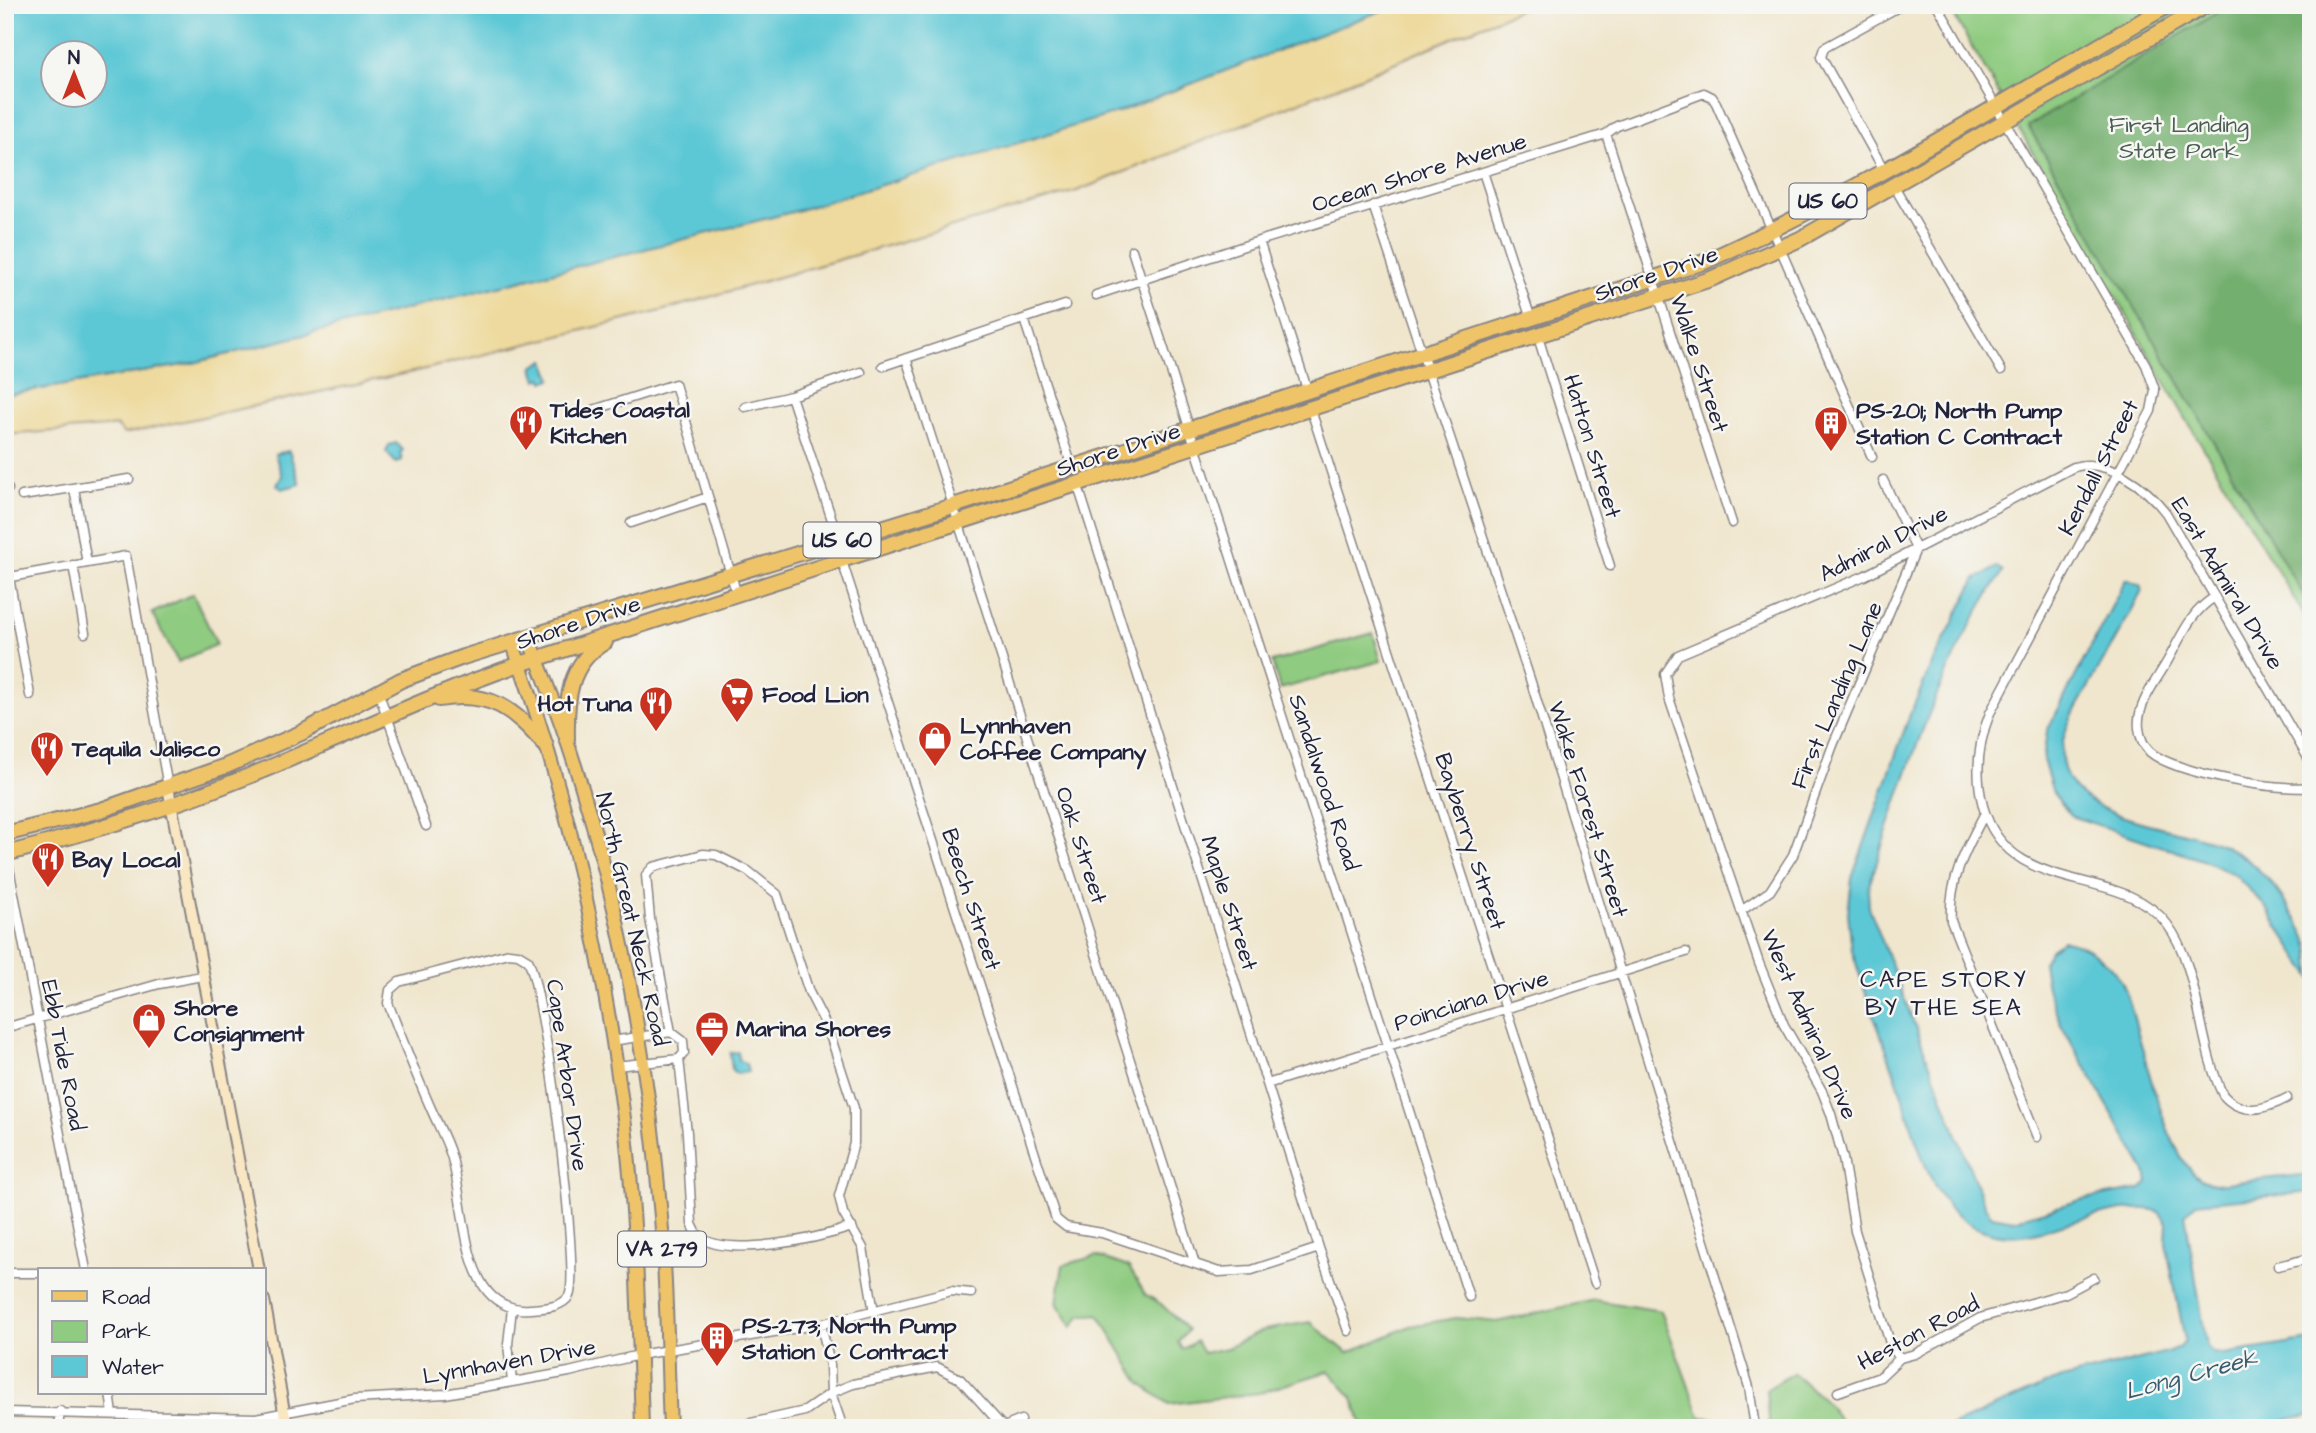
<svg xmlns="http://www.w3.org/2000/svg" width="2316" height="1433" viewBox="0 0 2316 1433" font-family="'Architects Daughter',sans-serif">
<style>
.green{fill:#8fcb80;stroke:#58765e;stroke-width:2}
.forest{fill:#73af6e;stroke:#4a6854;stroke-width:2}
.sand{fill:#eeda9e;stroke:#887e6c;stroke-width:2}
.water{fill:#5dc8d5;stroke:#407588;stroke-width:2;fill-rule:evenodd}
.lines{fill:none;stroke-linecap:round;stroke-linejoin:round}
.street-casing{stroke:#898484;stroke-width:11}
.secondary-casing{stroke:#898484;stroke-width:14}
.primary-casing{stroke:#898484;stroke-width:16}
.highway-casing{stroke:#898484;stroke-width:18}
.street{stroke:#fff;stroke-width:8}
.secondary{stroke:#f9e7c3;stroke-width:10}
.primary{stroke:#efc469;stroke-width:12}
.highway{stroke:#efc469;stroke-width:14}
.labels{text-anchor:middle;stroke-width:5;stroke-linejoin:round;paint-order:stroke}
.shield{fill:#f6f6f2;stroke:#626272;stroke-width:2}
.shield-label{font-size:21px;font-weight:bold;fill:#22223b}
.park-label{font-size:23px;fill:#485d53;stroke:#f6f6f2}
.street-label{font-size:23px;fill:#22223b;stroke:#f6f6f2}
.poi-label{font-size:23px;font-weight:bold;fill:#22223b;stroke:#f6f6f2;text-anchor:start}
.neighbourhood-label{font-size:24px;letter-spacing:2px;fill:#22223b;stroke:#f6f6f2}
.water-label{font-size:24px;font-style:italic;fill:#375c71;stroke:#f6f6f2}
</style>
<rect width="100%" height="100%" fill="#f6f6f2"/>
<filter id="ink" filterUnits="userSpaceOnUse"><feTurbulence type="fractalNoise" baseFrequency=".0143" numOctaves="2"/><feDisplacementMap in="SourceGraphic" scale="14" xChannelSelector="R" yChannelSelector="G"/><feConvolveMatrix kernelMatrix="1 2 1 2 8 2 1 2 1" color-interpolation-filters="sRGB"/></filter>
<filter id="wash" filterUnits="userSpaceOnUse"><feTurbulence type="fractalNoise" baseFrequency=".00686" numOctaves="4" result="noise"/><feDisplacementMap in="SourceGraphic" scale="28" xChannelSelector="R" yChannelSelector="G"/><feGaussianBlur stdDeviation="1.57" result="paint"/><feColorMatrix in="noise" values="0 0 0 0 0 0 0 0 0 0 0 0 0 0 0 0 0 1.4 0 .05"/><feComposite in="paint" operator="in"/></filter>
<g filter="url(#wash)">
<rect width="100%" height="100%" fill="#f0e6cd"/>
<path class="green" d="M1948,5H2311V627L2182,412Z
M193,594L217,644L178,662L152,613Z
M1373,633L1381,661L1280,689L1272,662Z
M1096,1256L1129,1267L1145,1294L1161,1304L1188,1330L1178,1342L1182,1349L1196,1341L1203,1353L1227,1348L1264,1330L1310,1322L1348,1353L1410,1326L1456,1318L1497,1322L1594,1300L1661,1311L1700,1417L1740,1422L1742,1428H1363L1353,1398L1329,1371L1259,1393L1169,1404L1141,1384L1098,1314L1080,1316L1072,1327L1057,1303L1063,1265Z
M1793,1373L1824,1400L1846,1428H1770L1766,1390Z"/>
<path class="forest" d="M2230,5H2311V608L2028,126Z"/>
<path class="sand" d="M1396,5H1530L1349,82L1077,191L661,311L417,371L124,434L117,426L5,435V395L189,364L796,211L1113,114Z"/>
<path class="water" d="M5,5H1396L1113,114L796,211L189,364L5,395ZM94,52V94H52V52Z
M545,360L552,379L544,382L542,378L537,380L533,367Z
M396,443L403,450L400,453L402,460L396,463L386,452L389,445Z
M289,451L300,484L282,489L277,485L282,476L275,454Z
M1997,567L2003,572C1938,666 1903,782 1868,889L1869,907L1985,1207L1992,1216L2014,1220L2084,1199L2141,1189L2148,1183L2146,1172L2061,1025L2047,988L2043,963L2050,950L2063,941C2085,942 2111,964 2122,982C2141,1022 2163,1181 2215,1184L2311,1174V1192L2196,1203L2185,1214L2207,1347L2212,1353L2224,1354L2311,1340V1415L2237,1428H1947L2054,1381L2167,1352L2181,1347L2185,1340L2166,1244L2167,1223L2159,1212C2135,1200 2067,1224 2041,1231C2010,1240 1982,1236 1957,1215C1925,1188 1911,1119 1897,1080C1882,1037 1865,994 1852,950L1848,913L1852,878L1910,714L1934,659L1976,579Z
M2126,579L2140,585L2142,590C2126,623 2106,655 2088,688C2078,705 2067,722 2063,741C2048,823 2175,822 2225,846C2253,860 2273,882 2289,908C2308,938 2311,941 2311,977L2264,905L2234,874L2202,860L2071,816L2053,793L2043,760L2047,731Z
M738,1052L739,1060L746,1064L748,1072L737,1074L732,1070L730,1053Z"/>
</g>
<g filter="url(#ink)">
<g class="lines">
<g class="street-casing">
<path id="street" d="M1937,5L2146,365L2155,390L2151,411L1990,713C1978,743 1975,775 1983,806C2009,900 2121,863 2167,924C2200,967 2198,1046 2223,1095C2241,1116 2265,1110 2287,1098
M1606,134L1732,523
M1884,170L1821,57L1824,48L1902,5
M1483,172L1531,319
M1894,186L2001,370
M1373,205L1530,679L1749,1387L1755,1427
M1259,241L1308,392
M1132,250L1469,1297
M1096,295L1259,241L1606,134L1617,126L1704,93L1712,97L1716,103L1872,457
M1024,319L1072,467
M1538,337L1610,566
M906,358L1195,1264
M883,366L1065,305
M791,396L839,541
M745,407L791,396L861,372
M1311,410L1595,1283
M590,411L675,384L737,595
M1078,486L1319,1248L1348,1331
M74,488L87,563
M5,490L8,489
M22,496L129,479
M631,523L708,497
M842,561L1056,1219L1066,1227L1102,1233L1219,1272L1252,1270L1319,1248
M73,565L85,633
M9,577L30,695
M5,578L126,556L168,787
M2215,597C2191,611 2181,637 2168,660C2157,680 2136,705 2139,728C2140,737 2144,746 2150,752C2174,773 2280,792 2311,787
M378,691L426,826
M1985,813C1967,847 1948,881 1951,921L2037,1137
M5,847L86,1270
M1741,911L1770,891L1793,855L1833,745L1916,549L1883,480
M509,953L518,954L528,960C544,989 581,1273 569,1296C562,1308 543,1308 530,1309C515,1311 498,1304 488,1292C462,1261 463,1194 451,1155C446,1139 438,1125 432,1111C416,1075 402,1039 388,1003L390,990L399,982Z
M5,1028L159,984L202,976
M671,1032L650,919L646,875L653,867L703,854L716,855L748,871L777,894L809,992L828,1029L854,1108V1143L839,1196L843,1213L863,1248L874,1312
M612,1041L671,1032L683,1041L684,1053L679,1059L687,1133L692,1224L698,1236C727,1259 819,1238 852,1227
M616,1066L679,1059
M1267,1084L1686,952
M2278,1266L2311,1258
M5,1273H40
M512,1308L508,1344L512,1382
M1900,1358L1891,1346L1855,1231L1843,1158L1831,1114L1822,1091L1784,1025L1759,963L1669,698L1665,674L1678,655L1864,576L2074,467C2107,457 2147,488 2166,513L2311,763
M1838,1392L1880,1377L1900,1358L1915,1354L1980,1318L2066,1293L2094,1278
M110,1393L113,1414
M5,1412L256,1418L355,1399L445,1394L569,1372L639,1355L821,1324L951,1291L971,1293
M1004,1427L1021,1420
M58,1428L60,1411
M728,1428L805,1411L831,1393L830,1365L821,1324
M843,1428L831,1393L853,1384L937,1367L960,1379L1004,1428"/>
</g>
<g class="secondary-casing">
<path id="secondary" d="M168,787L259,1270
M264,1300L287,1428"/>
</g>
<g class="primary-casing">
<path id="primary" d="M528,637C603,817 643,1012 660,1206C667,1279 667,1354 670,1428
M512,642C569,798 604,962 625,1126C637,1226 639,1328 642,1428"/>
</g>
<g class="highway-casing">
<path id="highway" d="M439,699C491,690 513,709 546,746
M567,739C566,701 568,663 605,642
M5,834L101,810L226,766L301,733L401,680L463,657L953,506L1704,262C1865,190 2016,93 2169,5
M5,854C88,833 170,808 249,776C340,739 427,696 520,664L1711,279L1800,239L2207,5"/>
</g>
<use href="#street" class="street"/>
<use href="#secondary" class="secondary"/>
<use href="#primary" class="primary"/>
<use href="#highway" class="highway"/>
</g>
</g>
<defs>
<g id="restaurant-pin" transform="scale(1.75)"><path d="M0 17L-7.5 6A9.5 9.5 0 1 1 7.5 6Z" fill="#c8321e" stroke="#f6f6f2"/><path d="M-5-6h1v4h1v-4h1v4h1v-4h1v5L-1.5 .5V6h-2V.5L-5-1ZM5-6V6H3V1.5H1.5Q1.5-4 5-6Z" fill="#fff"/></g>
<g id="building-pin" transform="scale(1.75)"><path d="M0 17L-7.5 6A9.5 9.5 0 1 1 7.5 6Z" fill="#c8321e" stroke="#f6f6f2"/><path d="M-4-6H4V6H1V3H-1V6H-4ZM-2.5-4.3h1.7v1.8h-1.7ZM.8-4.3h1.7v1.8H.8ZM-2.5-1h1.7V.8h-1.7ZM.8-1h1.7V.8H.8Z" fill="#fff"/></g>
<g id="supermarket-pin" transform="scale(1.75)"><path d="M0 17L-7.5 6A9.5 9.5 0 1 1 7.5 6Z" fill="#c8321e" stroke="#f6f6f2"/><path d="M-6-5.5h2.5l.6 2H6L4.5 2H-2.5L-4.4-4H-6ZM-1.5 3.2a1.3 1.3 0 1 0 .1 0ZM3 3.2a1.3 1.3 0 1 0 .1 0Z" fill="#fff"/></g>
<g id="shop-pin" transform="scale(1.75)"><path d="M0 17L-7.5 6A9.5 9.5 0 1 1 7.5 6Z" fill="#c8321e" stroke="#f6f6f2"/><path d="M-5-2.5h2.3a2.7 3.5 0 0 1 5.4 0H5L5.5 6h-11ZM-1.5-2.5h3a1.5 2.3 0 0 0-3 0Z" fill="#fff"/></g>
<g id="office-pin" transform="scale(1.75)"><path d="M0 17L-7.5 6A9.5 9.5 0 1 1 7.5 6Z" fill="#c8321e" stroke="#f6f6f2"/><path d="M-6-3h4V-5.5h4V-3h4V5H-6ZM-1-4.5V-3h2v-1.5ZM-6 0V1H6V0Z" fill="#fff"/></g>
</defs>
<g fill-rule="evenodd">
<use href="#restaurant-pin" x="526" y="422"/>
<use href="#building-pin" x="1831" y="423"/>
<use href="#supermarket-pin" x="737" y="694"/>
<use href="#restaurant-pin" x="656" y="703"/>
<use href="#shop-pin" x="935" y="738"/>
<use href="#restaurant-pin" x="47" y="748"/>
<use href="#restaurant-pin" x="48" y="859"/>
<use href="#shop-pin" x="149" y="1020"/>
<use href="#office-pin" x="712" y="1028"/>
<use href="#building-pin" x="717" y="1338"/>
</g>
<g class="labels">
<g class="shield">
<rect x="1789.5" y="183.5" width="77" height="35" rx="5"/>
<rect x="803.5" y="522.5" width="77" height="35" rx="5"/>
<rect x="618" y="1231.5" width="88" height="35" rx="5"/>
</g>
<g class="shield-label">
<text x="1828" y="208">US 60</text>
<text x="842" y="547">US 60</text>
<text x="662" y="1256">VA 279</text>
</g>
<g class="park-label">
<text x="2179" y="132">First Landing<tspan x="2179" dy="26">State Park</tspan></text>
</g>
<g class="street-label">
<text transform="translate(1419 172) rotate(-17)" y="8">Ocean Shore Avenue</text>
<text transform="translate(1656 273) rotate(-19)" y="8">Shore Drive</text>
<text transform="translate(1700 363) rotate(72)" y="8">Walke Street</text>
<text transform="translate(1593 446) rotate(73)" y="8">Hatton Street</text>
<text transform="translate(1118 449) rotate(-18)" y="8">Shore Drive</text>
<text transform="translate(2098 467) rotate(-63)" y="8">Kendall Street</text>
<text transform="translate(1883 543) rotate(-27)" y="8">Admiral Drive</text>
<text transform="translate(2228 583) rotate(59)" y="8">East Admiral Drive</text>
<text transform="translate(578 622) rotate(-18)" y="8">Shore Drive</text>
<text transform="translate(1836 695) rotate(-67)" y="8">First Landing Lane</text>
<text transform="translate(1325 782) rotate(72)" y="8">Sandalwood Road</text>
<text transform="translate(1589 809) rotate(73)" y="8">Wake Forest Street</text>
<text transform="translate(1471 841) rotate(72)" y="8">Bayberry Street</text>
<text transform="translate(1082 845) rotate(72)" y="8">Oak Street</text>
<text transform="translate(972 899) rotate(72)" y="8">Beech Street</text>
<text transform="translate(1230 903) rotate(72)" y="8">Maple Street</text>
<text transform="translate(633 919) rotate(77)" y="8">North Great Neck Road</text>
<text transform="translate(1471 1000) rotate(-17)" y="8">Poinciana Drive</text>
<text transform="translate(1810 1024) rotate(66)" y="8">West Admiral Drive</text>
<text transform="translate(64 1055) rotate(79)" y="8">Ebb Tide Road</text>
<text transform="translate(568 1075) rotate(82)" y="8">Cape Arbor Drive</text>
<text transform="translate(1918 1332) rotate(-28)" y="8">Heston Road</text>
<text transform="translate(509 1361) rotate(-10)" y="8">Lynnhaven Drive</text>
</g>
<g class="poi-label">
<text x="550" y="417">Tides Coastal<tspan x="550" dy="26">Kitchen</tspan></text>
<text x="1856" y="418">PS-201; North Pump<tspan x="1856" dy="26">Station C Contract</tspan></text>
<text x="762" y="702">Food Lion</text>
<text x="632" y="711" text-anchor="end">Hot Tuna</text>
<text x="960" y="733">Lynnhaven<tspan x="960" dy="26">Coffee Company</tspan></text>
<text x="72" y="756">Tequila Jalisco</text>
<text x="72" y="867">Bay Local</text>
<text x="174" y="1015">Shore<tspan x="174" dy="26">Consignment</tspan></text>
<text x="736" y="1036">Marina Shores</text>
<text x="742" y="1333">PS-273; North Pump<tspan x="742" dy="26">Station C Contract</tspan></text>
</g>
<g class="neighbourhood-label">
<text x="1944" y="987">CAPE STORY<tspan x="1944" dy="28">BY THE SEA</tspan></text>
</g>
<g class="water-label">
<text transform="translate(2191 1374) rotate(-15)" y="8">Long Creek</text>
</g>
</g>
<rect width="2316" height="1433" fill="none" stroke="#f6f6f2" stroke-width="28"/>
<rect x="38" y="1268" width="228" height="126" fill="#f6f6f2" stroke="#a1a1a9" stroke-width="2"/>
<rect x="52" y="1291" width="35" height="10" fill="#efc469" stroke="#a1a1a9" stroke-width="2"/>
<text x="102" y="1304" font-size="21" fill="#22223b">Road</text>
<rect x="52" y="1321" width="35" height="21" fill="#8fcb80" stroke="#a1a1a9" stroke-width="2"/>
<text x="102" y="1338" font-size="21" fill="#22223b">Park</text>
<rect x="52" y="1356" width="35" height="21" fill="#5dc8d5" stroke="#a1a1a9" stroke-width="2"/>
<text x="102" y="1374" font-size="21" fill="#22223b">Water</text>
<g transform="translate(74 74)"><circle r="33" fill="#f6f6f2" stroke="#a1a1a9" stroke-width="2"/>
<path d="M0-5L12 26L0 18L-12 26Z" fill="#c8321e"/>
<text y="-10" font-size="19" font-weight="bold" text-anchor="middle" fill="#22223b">N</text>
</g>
</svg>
